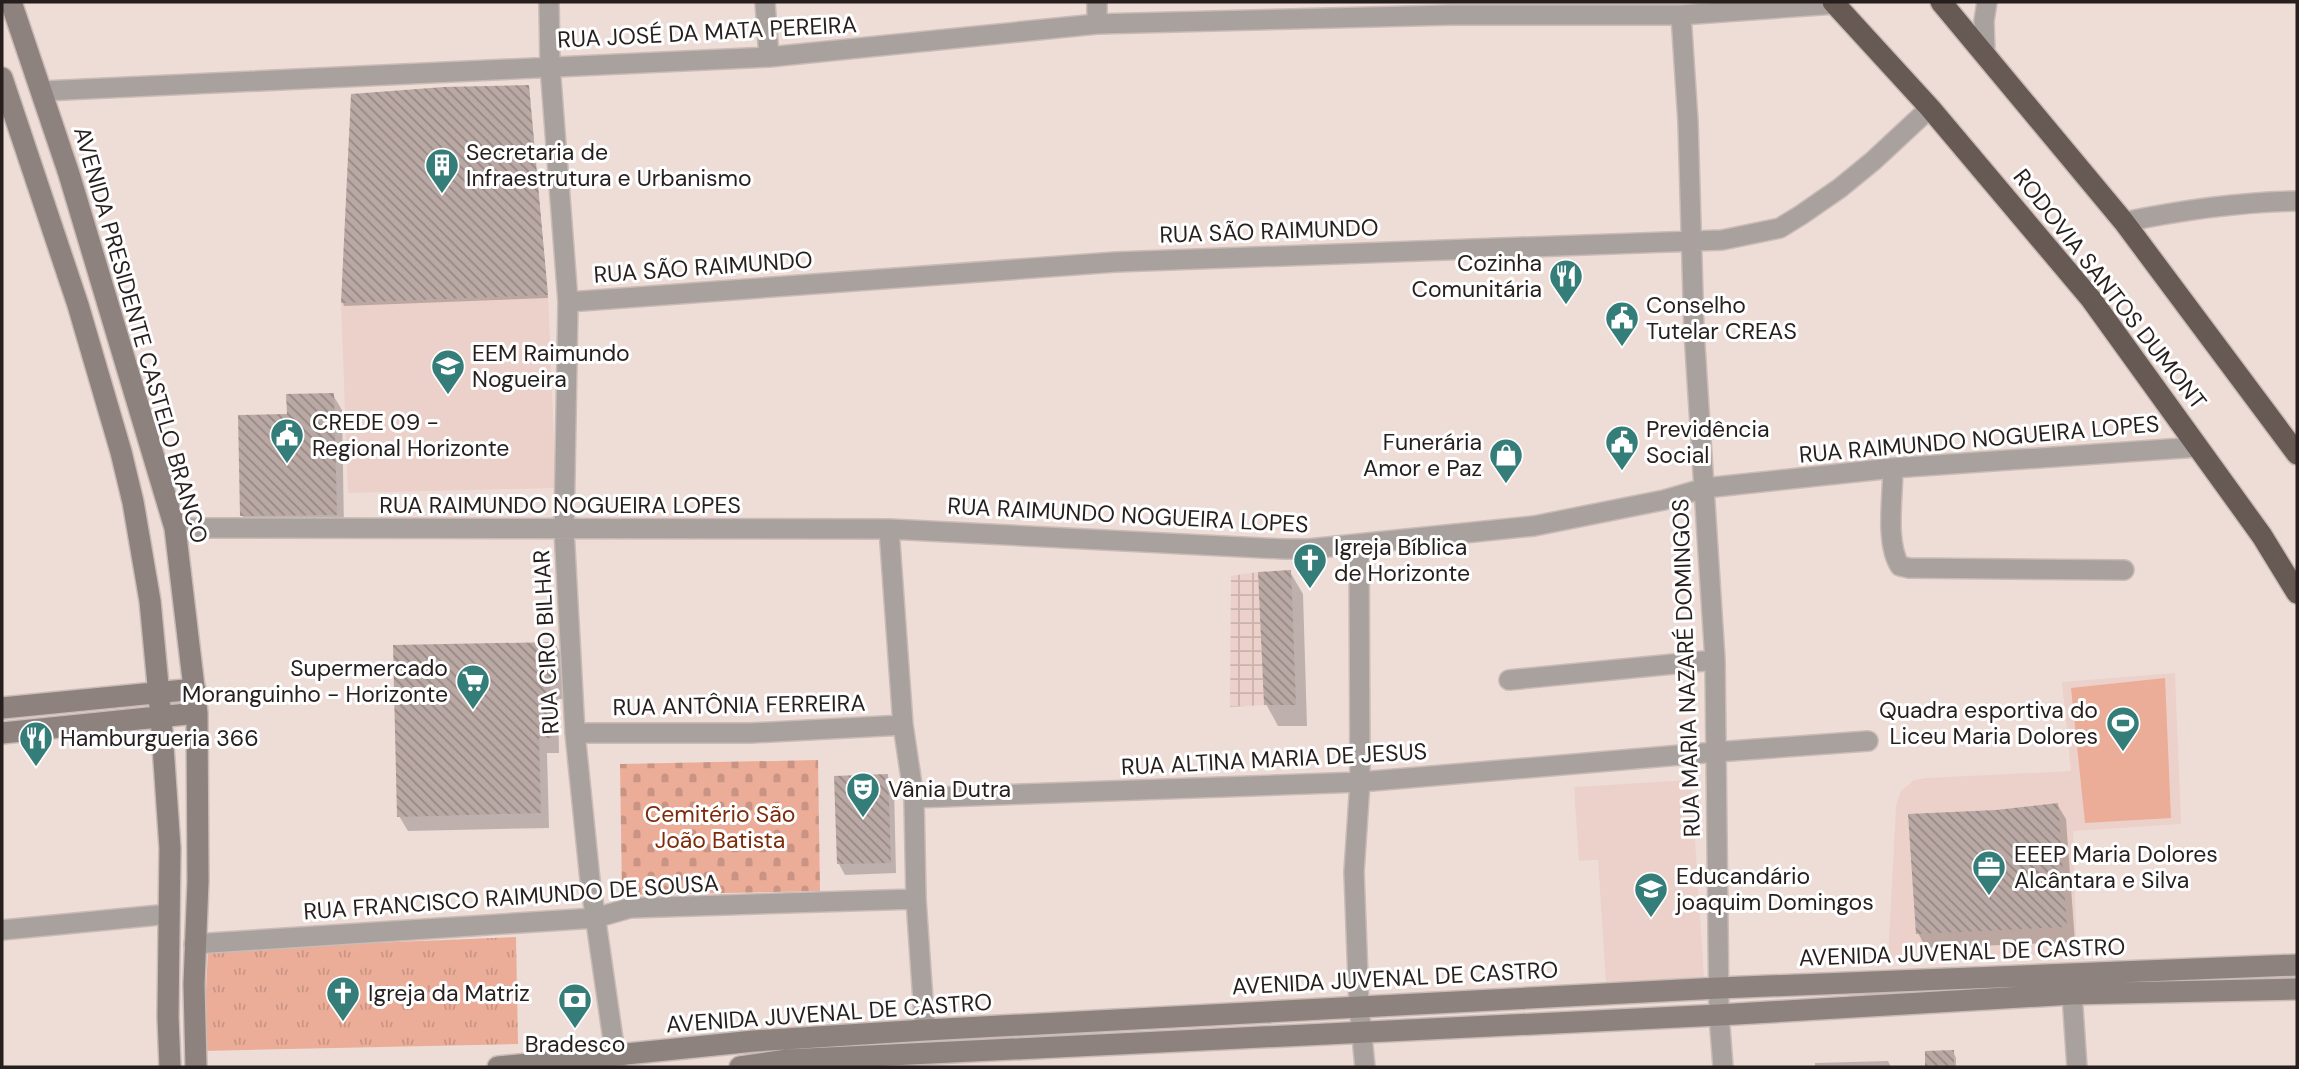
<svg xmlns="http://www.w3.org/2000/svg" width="2299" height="1069" viewBox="0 0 2299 1069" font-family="'DM Sans',sans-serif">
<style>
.built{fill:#ebd1c9}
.industrial{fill:url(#industrial-grid)}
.grass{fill:url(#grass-tufts)}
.cemetery{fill:url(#cemetery-stones)}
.garden{fill:#ebad98}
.shadow{fill:#0003}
.building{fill:url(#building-back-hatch)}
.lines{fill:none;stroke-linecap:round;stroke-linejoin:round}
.street-casing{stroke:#cabbb6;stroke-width:22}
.secondary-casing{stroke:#cabbb6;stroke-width:24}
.highway-casing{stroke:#cabbb6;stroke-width:24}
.street{stroke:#a8a19e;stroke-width:19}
.secondary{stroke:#8d827e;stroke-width:21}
.highway{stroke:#675954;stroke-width:21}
.labels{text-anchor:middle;stroke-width:6;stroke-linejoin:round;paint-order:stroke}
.street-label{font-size:23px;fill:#261f1d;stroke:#fff}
.poi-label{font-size:23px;fill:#261f1d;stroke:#fff;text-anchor:start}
.park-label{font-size:23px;fill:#7e2b09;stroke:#fff}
</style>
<defs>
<pattern id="industrial-grid" width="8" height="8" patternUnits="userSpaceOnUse" patternTransform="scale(1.75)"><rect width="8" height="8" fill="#ebd1c9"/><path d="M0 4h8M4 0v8" fill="none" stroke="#c9b3ac"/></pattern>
<pattern id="grass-tufts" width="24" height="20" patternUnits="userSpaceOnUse" patternTransform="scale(1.75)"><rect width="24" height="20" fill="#ebad98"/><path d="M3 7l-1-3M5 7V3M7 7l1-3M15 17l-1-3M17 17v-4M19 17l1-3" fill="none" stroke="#c99483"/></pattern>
<pattern id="cemetery-stones" width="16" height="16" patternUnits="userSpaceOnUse" patternTransform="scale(1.75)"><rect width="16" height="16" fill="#ebad98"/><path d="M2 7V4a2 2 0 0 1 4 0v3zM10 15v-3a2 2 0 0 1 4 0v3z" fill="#c99483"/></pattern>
<pattern id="building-back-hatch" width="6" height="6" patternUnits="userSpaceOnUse" patternTransform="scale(1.75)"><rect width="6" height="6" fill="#b9a8a3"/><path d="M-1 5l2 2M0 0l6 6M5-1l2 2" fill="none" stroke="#968884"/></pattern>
</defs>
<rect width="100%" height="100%" fill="#eeddd7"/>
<path class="built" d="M548,295L556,488L348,493L341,303Z
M2175,673L2181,824L2073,831L2077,954L1888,958L1896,806L1901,791L1914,780L1926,778L2071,771L2062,682Z
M1691,780L1704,977L1606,984L1598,860L1579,861L1574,787Z"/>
<path class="industrial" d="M1258,572L1264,705L1230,707L1231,576Z"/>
<path class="grass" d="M516,937L518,1044L203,1051L208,950Z"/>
<path class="cemetery" d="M818,760L820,891L622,895L620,764Z"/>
<path class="garden" d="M2165,678L2171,818L2085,823L2071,688Z"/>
<path class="shadow" d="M529,90L548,298L344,306L343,303Z
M333,395L342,410L344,529L250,530L242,515Z
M1290,572L1303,594L1307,726H1278L1266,704Z
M555,644L564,659L565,699H558L559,753H547L549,828L408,831L399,816Z
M887,776L894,787L896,873L845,875L839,864Z
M2057,804L2066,819L2075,942L1926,948L1918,933L1996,812Z
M1953,1051L1956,1058V1067H1927V1052Z
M1888,1061L1891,1067H1815V1063Z"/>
<path class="building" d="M529,85L548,295L341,303L351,94L444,87Z
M334,393L337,515L240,516L238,415L287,414L286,394Z
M1291,570L1296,705H1264L1258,572Z
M556,642L557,685H550L552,738H539L541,813L397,817L393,645Z
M888,774L891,863L837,864L834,776Z
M2058,803L2067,927L1916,934L1908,814L1996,810Z
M1954,1050V1067H1925V1051Z"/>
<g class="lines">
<g class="street-casing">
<path id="street" d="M549,2L550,66L568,302L564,530L575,733L590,880L617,1067
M765,2L769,57
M1097,2V24
M1681,15L1688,122L1694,331L1715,660L1719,1015L1723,1067
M1985,53L1984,21L1987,2
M43,91L769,57L1097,24L1451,15H1681L1835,4
M2124,222C2182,210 2238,202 2297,201
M568,302L1116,262L1722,240L1780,228L1801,215L1840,188L1873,161L1930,108
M1893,468C1893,495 1885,543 1900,566L1909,568L2124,570
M175,528L889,529L1284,549H1308L1534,526L1664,500L1705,488L1893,468L2198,447
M889,529L903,725L914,798L916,899L925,1030
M1359,545L1360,782L1354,872L1359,1006L1365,1067
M1509,680L1715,660
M575,733H751L903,725
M914,798L1360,782L1716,752L1868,741
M2,930L170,914
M194,944L595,918L630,908L916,899
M2072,994L2077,1067"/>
</g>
<g class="secondary-casing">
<path id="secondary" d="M11,2L69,174L175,528L197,713L198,881L194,984L196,1067
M2,78L78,305L121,452L133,502L150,601L161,717L170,848L168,1017L170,1067
M2,708L195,689
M2,733L197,713
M498,1067L754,1041L925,1030L1719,988L2297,965
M740,1067L787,1060L1719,1015L2072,994L2297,989"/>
</g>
<g class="highway-casing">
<path id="highway" d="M1833,2L1930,108L2091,299L2262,536L2297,593
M1941,2L2124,222L2297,454"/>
</g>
<use href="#street" class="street"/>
<use href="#secondary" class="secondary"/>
<use href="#highway" class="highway"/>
</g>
<defs>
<g id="building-pin" transform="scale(1.75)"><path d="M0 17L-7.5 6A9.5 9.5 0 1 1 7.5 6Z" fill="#357d78" stroke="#fff"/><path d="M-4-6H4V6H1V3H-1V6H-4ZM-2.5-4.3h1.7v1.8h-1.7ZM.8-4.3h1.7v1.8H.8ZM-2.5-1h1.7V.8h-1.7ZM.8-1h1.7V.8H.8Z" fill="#fff"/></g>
<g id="restaurant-pin" transform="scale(1.75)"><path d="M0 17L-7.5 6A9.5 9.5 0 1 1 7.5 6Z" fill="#357d78" stroke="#fff"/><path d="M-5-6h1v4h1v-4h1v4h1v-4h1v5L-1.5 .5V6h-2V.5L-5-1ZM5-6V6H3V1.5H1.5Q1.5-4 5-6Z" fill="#fff"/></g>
<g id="civic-pin" transform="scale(1.75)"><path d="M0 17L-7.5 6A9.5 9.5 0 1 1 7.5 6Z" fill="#357d78" stroke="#fff"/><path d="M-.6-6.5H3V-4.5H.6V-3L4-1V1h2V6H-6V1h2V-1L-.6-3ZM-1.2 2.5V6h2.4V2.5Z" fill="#fff"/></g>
<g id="school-pin" transform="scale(1.75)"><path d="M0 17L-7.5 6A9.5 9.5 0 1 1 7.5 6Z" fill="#357d78" stroke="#fff"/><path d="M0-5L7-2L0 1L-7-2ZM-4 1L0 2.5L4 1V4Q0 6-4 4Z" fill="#fff"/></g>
<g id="shop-pin" transform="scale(1.75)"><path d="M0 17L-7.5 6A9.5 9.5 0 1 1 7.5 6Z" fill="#357d78" stroke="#fff"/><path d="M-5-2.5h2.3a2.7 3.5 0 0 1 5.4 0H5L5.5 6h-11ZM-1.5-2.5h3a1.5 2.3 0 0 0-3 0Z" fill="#fff"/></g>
<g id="church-pin" transform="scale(1.75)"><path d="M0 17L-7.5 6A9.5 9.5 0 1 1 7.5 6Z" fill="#357d78" stroke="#fff"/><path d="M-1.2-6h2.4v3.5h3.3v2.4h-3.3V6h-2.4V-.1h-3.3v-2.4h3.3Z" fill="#fff"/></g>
<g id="supermarket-pin" transform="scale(1.75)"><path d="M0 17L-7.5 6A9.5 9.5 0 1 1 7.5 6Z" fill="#357d78" stroke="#fff"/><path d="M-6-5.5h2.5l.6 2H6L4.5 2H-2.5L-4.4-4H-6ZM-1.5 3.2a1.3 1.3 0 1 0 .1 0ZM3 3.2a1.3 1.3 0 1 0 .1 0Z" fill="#fff"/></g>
<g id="stadium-pin" transform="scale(1.75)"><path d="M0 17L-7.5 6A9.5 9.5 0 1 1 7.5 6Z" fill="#357d78" stroke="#fff"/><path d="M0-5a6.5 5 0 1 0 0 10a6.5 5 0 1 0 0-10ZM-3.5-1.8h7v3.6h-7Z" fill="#fff"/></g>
<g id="theatre-pin" transform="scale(1.75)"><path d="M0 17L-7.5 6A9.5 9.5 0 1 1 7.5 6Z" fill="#357d78" stroke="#fff"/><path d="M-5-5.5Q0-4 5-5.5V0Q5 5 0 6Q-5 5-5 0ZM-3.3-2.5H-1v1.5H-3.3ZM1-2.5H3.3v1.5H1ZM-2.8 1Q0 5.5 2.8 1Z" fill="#fff"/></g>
<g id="office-pin" transform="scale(1.75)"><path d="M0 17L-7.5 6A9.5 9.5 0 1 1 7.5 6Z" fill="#357d78" stroke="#fff"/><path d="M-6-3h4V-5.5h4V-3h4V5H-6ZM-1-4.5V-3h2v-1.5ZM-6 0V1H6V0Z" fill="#fff"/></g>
<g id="bank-pin" transform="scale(1.75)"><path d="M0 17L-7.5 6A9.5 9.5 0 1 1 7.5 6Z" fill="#357d78" stroke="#fff"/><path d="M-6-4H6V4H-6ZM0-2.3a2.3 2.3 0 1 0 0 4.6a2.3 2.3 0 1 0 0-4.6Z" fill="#fff"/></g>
</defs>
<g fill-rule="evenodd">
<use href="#building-pin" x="442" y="165"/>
<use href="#restaurant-pin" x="1566" y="276"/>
<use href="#civic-pin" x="1622" y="318"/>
<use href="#school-pin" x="448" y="366"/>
<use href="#civic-pin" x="287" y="435"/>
<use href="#civic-pin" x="1622" y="442"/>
<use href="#shop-pin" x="1506" y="455"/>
<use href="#church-pin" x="1310" y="560"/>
<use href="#supermarket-pin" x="473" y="681"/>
<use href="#stadium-pin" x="2123" y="723"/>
<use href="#restaurant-pin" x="36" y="738"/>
<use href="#theatre-pin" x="863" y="789"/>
<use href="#office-pin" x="1989" y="867"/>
<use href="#school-pin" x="1651" y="889"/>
<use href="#church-pin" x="343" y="993"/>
<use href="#bank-pin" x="575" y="1000"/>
</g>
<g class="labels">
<g class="street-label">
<text transform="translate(707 32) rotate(-3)" y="8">RUA JOSÉ DA MATA PEREIRA</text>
<text transform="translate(1269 231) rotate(-2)" y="8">RUA SÃO RAIMUNDO</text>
<text transform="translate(703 267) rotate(-4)" y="8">RUA SÃO RAIMUNDO</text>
<text transform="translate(2110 289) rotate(52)" y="8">RODOVIA SANTOS DUMONT</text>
<text transform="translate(141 335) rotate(74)" y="8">AVENIDA PRESIDENTE CASTELO BRANCO</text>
<text transform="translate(1979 439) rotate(-5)" y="8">RUA RAIMUNDO NOGUEIRA LOPES</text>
<text x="560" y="513">RUA RAIMUNDO NOGUEIRA LOPES</text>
<text transform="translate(1128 515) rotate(3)" y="8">RUA RAIMUNDO NOGUEIRA LOPES</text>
<text transform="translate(546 642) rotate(-93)" y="8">RUA CIRO BILHAR</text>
<text transform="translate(1686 668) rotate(-92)" y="8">RUA MARIA NAZARÉ DOMINGOS</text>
<text transform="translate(739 705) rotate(-1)" y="8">RUA ANTÔNIA FERREIRA</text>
<text transform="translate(1274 759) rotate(-3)" y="8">RUA ALTINA MARIA DE JESUS</text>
<text transform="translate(511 897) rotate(-4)" y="8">RUA FRANCISCO RAIMUNDO DE SOUSA</text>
<text transform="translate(1962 952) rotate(-2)" y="8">AVENIDA JUVENAL DE CASTRO</text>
<text transform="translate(1395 978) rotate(-3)" y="8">AVENIDA JUVENAL DE CASTRO</text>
<text transform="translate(829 1013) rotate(-4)" y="8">AVENIDA JUVENAL DE CASTRO</text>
</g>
<g class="poi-label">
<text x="466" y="160">Secretaria de<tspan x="466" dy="26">Infraestrutura e Urbanismo</tspan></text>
<text x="1542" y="271" text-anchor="end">Cozinha<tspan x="1542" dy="26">Comunitária</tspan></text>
<text x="1646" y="313">Conselho<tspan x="1646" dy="26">Tutelar CREAS</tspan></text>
<text x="472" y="361">EEM Raimundo<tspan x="472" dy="26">Nogueira</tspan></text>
<text x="312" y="430">CREDE 09 -<tspan x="312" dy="26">Regional Horizonte</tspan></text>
<text x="1646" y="437">Previdência<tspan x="1646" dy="26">Social</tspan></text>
<text x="1482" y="450" text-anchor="end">Funerária<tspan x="1482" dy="26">Amor e Paz</tspan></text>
<text x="1334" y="555">Igreja Bíblica<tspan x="1334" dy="26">de Horizonte</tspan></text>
<text x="448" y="676" text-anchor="end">Supermercado<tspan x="448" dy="26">Moranguinho - Horizonte</tspan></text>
<text x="2098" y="718" text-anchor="end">Quadra esportiva do<tspan x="2098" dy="26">Liceu Maria Dolores</tspan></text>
<text x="60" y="746">Hamburgueria 366</text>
<text x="888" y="797">Vânia Dutra</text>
<text x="2014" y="862">EEEP Maria Dolores<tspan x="2014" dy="26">Alcântara e Silva</tspan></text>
<text x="1676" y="884">Educandário<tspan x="1676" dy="26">joaquim Domingos</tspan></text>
<text x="368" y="1001">Igreja da Matriz</text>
<text x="575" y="1052" text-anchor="middle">Bradesco</text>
</g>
<g class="park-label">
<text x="720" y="822">Cemitério São<tspan x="720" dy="26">João Batista</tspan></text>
</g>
</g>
<rect width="2299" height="1069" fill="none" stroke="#261f1d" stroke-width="7"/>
</svg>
